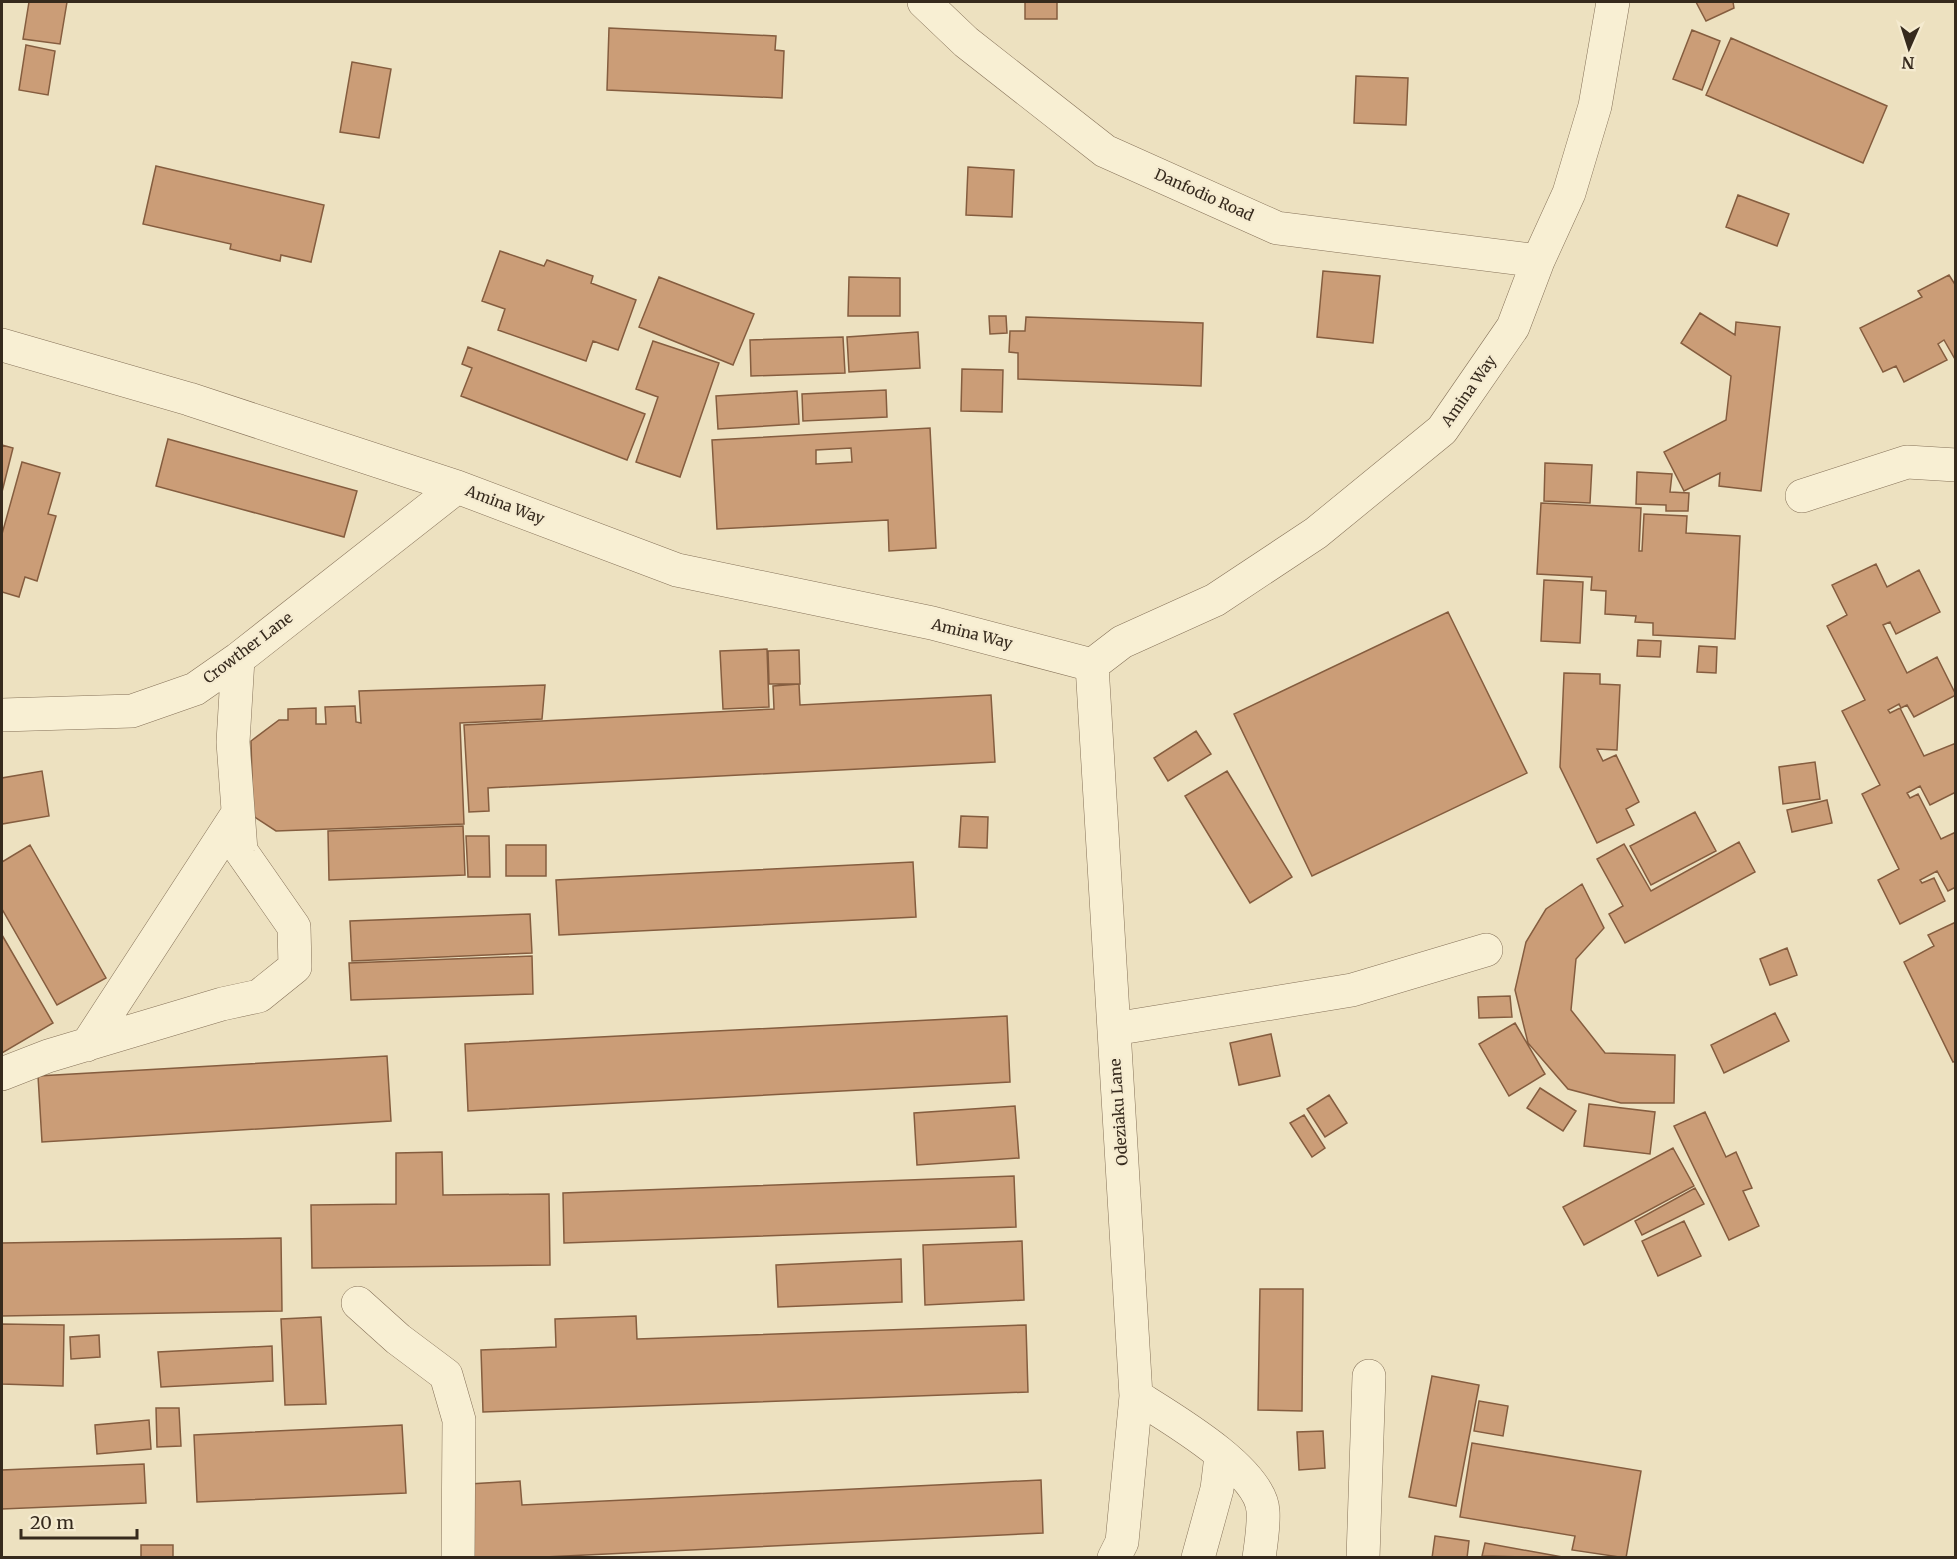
<svg xmlns="http://www.w3.org/2000/svg" width="1957" height="1559" viewBox="0 0 1957 1559" font-family="Merriweather,serif">
<style>
.building{fill:#cb9d77;stroke:#855d3f;stroke-width:1.5;fill-rule:evenodd}
.lines{fill:none;stroke-linecap:round;stroke-linejoin:round}
.minor-casing{stroke:#867259;stroke-width:34}
.minor{stroke:#f8efd3;stroke-width:33}
.labels{text-anchor:middle;stroke-width:4.5;stroke-linejoin:round;paint-order:stroke}
.street-label{font-size:15px;fill:#362a1d;stroke:#f5ebd0}
</style>
<rect width="100%" height="100%" fill="#ede1c0"/>
<path class="building" d="M29,2H67L60,44L23,39Z
M1025,2H1057V19H1025Z
M1696,2H1733L1734,8L1706,21Z
M609,28L776,36L775,50L784,51L782,98L607,90Z
M1692,30L1720,41L1702,90L1673,79Z
M1731,38L1887,106L1863,163L1706,95Z
M26,45L55,51L48,95L19,90Z
M352,62L391,69L379,138L340,132Z
M1356,76L1408,78L1406,125L1354,123Z
M156,166L324,205L311,262L281,255L280,261L230,249L231,244L143,224Z
M968,167L1014,170L1012,217L966,215Z
M1738,195L1789,214L1777,246L1726,227Z
M500,251L544,266L547,260L593,276L591,283L636,300L618,350L593,341L586,361L498,330L505,309L482,301Z
M1323,271L1380,276L1373,343L1317,337Z
M1949,275L1956,286V361L1944,340L1938,344L1947,360L1904,382L1896,366L1883,372L1860,328L1922,297L1918,291Z
M659,277L754,314L733,365L639,327Z
M849,277L900,278V316H848Z
M1700,313L1735,335L1736,322L1780,327L1761,491L1719,486L1720,473L1684,491L1664,452L1726,420L1731,376L1681,343Z
M989,316H1006L1007,333L990,334Z
M1026,317L1203,323L1201,386L1018,379V353L1009,352L1010,331H1025Z
M918,332L920,368L849,372L847,337Z
M843,337L845,373L751,376L750,340Z
M653,341L719,363L680,477L636,462L658,397L636,389Z
M468,347L645,414L627,460L461,396L472,368L462,364Z
M962,369L1003,370L1002,412L961,411Z
M886,390L887,417L803,421L802,394Z
M797,391L799,424L718,429L716,396Z
M930,428L936,548L889,551L888,520L717,529L712,440ZM851,448L852,462L816,464V450Z
M168,439L357,491L344,537L156,486Z
M2,445L13,448L2,492Z
M22,462L60,473L48,514L56,516L37,581L25,577L19,597L2,592V534Z
M1545,463L1592,465L1590,503L1544,501Z
M1637,472L1672,474L1670,492L1689,493L1688,511H1666V505L1636,504Z
M1541,503L1641,508L1639,551H1642L1644,514L1687,516L1686,533L1740,536L1735,639L1653,635V623L1635,622L1636,616L1605,614L1606,591L1591,590L1592,577L1537,574Z
M1876,564L1887,587L1919,570L1940,612L1896,634L1890,622L1883,625L1907,673L1937,657L1956,695L1914,717L1907,705L1901,708L1899,704L1888,710L1890,713L1900,708L1924,756L1956,743V792L1930,805L1920,786L1907,793L1910,798L1918,794L1941,839L1956,832V887L1948,891L1937,871L1920,880L1922,883L1934,878L1945,901L1900,924L1878,880L1899,869L1862,794L1880,785L1842,711L1865,700L1827,626L1847,615L1832,585Z
M1544,580L1583,582L1580,643L1541,641Z
M1448,612L1527,773L1312,876L1234,714Z
M1638,640L1661,641L1660,657L1637,656Z
M1699,646L1717,647L1716,673L1697,672Z
M767,649L769,707L723,709L720,651Z
M799,650L800,684H769L768,651Z
M1564,673L1600,674V684L1620,685L1617,750L1597,749L1603,761L1616,755L1639,802L1626,809L1634,825L1597,843L1560,767Z
M799,684L800,705L991,695L995,762L488,788L489,811L469,812L464,725L774,709L773,686Z
M545,685L542,719L460,723L464,824L276,831L253,816L251,741L279,720H288V709L316,708V724H326L325,707L355,706L356,722L361,723L359,691Z
M1196,731L1211,754L1168,781L1154,758Z
M1815,762L1820,799L1783,804L1779,767Z
M42,771L49,816L2,824V778Z
M1227,771L1292,877L1250,903L1185,796Z
M1827,800L1832,823L1792,832L1787,810Z
M1695,812L1716,851L1651,885L1630,846Z
M961,816L988,817L987,848L959,847Z
M463,826L465,875L329,880L328,831Z
M466,836H489L490,877H468Z
M1739,842L1755,872L1625,943L1609,914L1623,906L1597,859L1624,844L1651,891Z
M30,845L106,978L57,1005L2,909V862Z
M506,845H546V876H506Z
M913,862L916,917L559,935L556,880Z
M1582,884L1604,928L1576,959L1571,1010L1605,1053L1675,1055L1674,1103H1621L1568,1089L1528,1043L1515,990L1526,942L1546,909Z
M530,914L532,953L352,961L350,921Z
M1956,922V1061L1953,1062L1904,962L1934,946L1928,935Z
M2,935L53,1023L2,1053Z
M1787,948L1797,975L1770,985L1760,959Z
M532,956L533,994L351,1000L349,963Z
M1510,996L1512,1017L1479,1018L1478,997Z
M1775,1013L1789,1041L1724,1073L1711,1045Z
M1007,1016L1010,1082L468,1111L465,1044Z
M1515,1023L1545,1074L1509,1096L1479,1044Z
M1271,1034L1280,1076L1239,1085L1230,1043Z
M387,1056L391,1121L42,1142L38,1076Z
M1540,1088L1576,1111L1563,1131L1527,1108Z
M1329,1095L1347,1123L1325,1137L1307,1109Z
M1589,1104L1655,1112L1650,1154L1584,1146Z
M1015,1106L1019,1158L917,1165L914,1113Z
M1705,1112L1726,1157L1736,1152L1752,1188L1743,1191L1759,1226L1729,1240L1674,1126Z
M1304,1115L1325,1148L1312,1157L1290,1123Z
M1673,1148L1694,1186L1584,1245L1563,1207Z
M442,1152L443,1195L549,1194L550,1265L312,1268L311,1205L396,1204V1153Z
M1014,1176L1016,1227L564,1243L563,1193Z
M1695,1188L1704,1204L1642,1235L1635,1221Z
M1684,1221L1701,1256L1658,1276L1642,1241Z
M281,1238L282,1311L2,1316V1243Z
M1022,1241L1024,1300L925,1305L923,1245Z
M901,1259L902,1302L778,1307L776,1265Z
M1260,1289H1303L1302,1411L1258,1410Z
M636,1316L637,1339L1026,1325L1028,1392L483,1412L481,1350L556,1347L555,1319Z
M321,1317L326,1404L285,1405L281,1319Z
M2,1324L64,1325L63,1386L2,1384Z
M99,1335L100,1357L71,1359L70,1337Z
M272,1346L273,1381L161,1387L158,1352Z
M1432,1376L1479,1385L1456,1506L1409,1497Z
M1479,1401L1508,1406L1503,1436L1474,1431Z
M156,1408H179L181,1446L157,1447Z
M149,1420L151,1449L97,1454L95,1425Z
M402,1425L406,1493L197,1502L194,1435Z
M1323,1431L1325,1468L1299,1470L1297,1432Z
M1472,1443L1641,1471L1626,1558L1572,1550L1575,1536L1460,1517Z
M144,1464L146,1503L2,1509V1470Z
M1041,1480L1043,1533L523,1558H472L469,1484L520,1481L522,1505Z
M1435,1536L1469,1541L1467,1558H1432Z
M1485,1543L1568,1558L1482,1556Z
M141,1545H173V1558H141Z"/>
<g class="lines">
<g class="minor-casing">
<path id="minor" d="M924,2L966,42L1105,151L1277,228L1538,261
M2,345L189,399L457,487L677,570L932,623L1092,665L1122,642L1215,600L1316,533L1442,430L1513,327L1538,261L1569,193L1595,106L1613,2
M1802,496L1907,462L1956,465
M1092,665L1136,1396L1122,1542L1114,1558
M2,715L132,711L195,689L238,659L457,487
M1114,1029L1352,990L1486,950
M87,1045L238,813
M2,1074L48,1056L222,1004L259,996L295,967L294,927L241,851L233,742L238,659
M358,1303L398,1339L446,1375L459,1420L458,1558
M1136,1396C1169,1417 1261,1470 1263,1511C1264,1526 1261,1543 1259,1558
M1198,1558L1217,1489L1221,1456
M1363,1558L1369,1376"/>
</g>
<use href="#minor" class="minor"/>
</g>
<g class="labels">
<g class="street-label">
<text transform="translate(1204 195) rotate(24)" y="5">Danfodio Road</text>
<text transform="translate(1469 391) rotate(-55)" y="5">Amina Way</text>
<text transform="translate(505 505) rotate(21)" y="5">Amina Way</text>
<text transform="translate(972 634) rotate(14)" y="5">Amina Way</text>
<text transform="translate(248 648) rotate(-37)" y="5">Crowther Lane</text>
<text transform="translate(1119 1112) rotate(-94)" y="5">Odeziaku Lane</text>
</g>
</g>
<rect width="1957" height="1559" fill="none" stroke="#362a1d" stroke-width="6"/>
<g transform="translate(1909 48) rotate(183)" stroke="#f5ebd0" stroke-width="4.5" paint-order="stroke">
<path d="M0-4.5L10 22L0 15L-10 22Z" fill="#362a1d"/>
<text y="-9" font-size="16" font-weight="bold" text-anchor="middle" fill="#362a1d">N</text>
</g>
<path d="M21 1529v9h116v-9" fill="none" stroke="#362a1d" stroke-width="3"/>
<text x="30" y="1529" font-size="18" fill="#362a1d" stroke="#f5ebd0" stroke-width="4.5" paint-order="stroke">20 m</text>
</svg>
